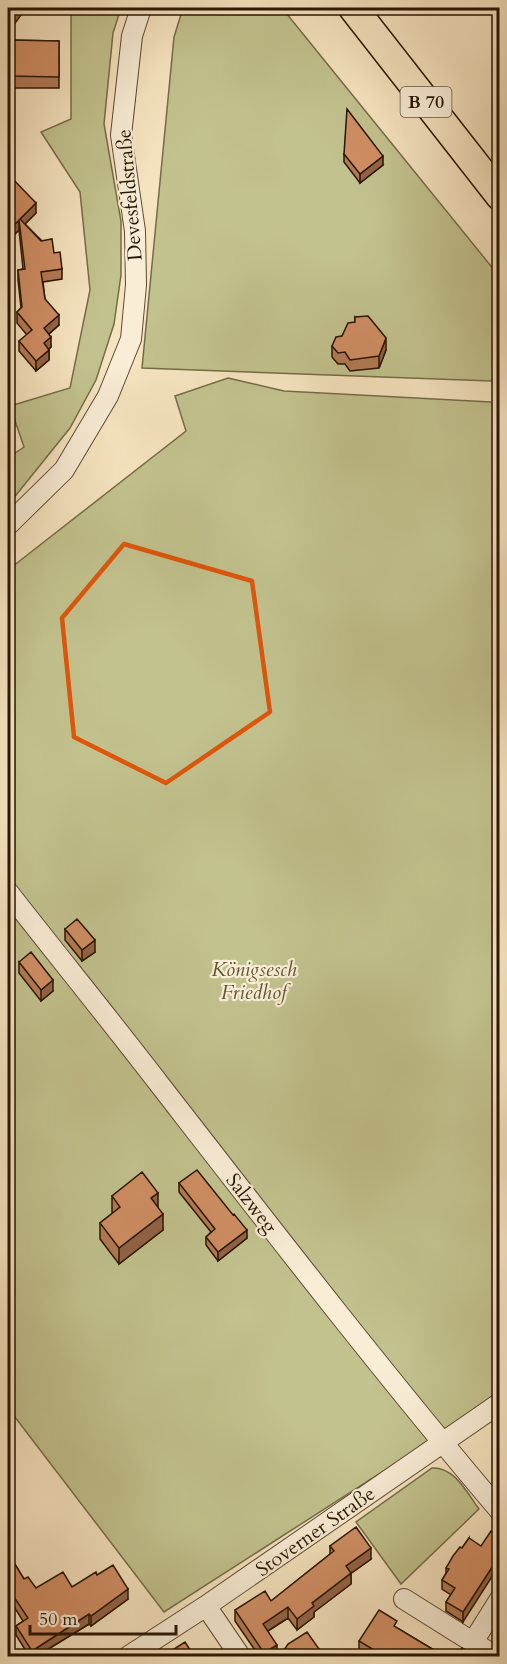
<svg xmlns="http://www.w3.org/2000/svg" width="507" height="1664" viewBox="0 0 507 1664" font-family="Cardo,serif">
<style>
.green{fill:#c2c28e;stroke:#756c47;stroke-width:1.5}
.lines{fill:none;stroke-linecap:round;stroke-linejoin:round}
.minor-casing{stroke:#5c4930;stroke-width:22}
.highway-casing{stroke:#281500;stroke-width:31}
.minor{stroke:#f9edd6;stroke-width:20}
.highway{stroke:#f6e4c0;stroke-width:28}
.wall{fill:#b37a56;stroke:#281500;stroke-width:1.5}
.shaded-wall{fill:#926346;stroke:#281500;stroke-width:1.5}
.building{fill:#d08e64;stroke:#281500;stroke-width:1.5}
.marked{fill:none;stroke:#de560b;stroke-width:4.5;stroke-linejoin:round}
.labels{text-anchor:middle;stroke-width:4.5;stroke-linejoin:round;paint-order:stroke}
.shield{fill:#f9edd6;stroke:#675640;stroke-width:1.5}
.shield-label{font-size:18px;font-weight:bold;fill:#281500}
.street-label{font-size:20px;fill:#281500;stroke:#f9edd6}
.park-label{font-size:20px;font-style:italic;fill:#5e5232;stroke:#f9edd6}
</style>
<rect width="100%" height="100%" fill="#f6e4c0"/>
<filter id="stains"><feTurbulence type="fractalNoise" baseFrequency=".00333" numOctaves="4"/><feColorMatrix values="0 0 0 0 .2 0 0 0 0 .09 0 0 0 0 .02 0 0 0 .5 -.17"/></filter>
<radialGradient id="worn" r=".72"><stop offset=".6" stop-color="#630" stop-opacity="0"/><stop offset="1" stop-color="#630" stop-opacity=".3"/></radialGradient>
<path class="green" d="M76,8H121L113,33L104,124L121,221V275L114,324L96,380L70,428L8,505V458L24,447L10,406L70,388L90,290L80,192L41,132L71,119V11Z
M183,8H282L499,276V374L491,381L142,368L174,37Z
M228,378L284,391L491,402L499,405V1391L446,1431L164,1612L8,1408V570L186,431L175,396Z
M432,1468C455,1467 467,1493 479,1509L401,1584L356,1522Z"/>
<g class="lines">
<g class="minor-casing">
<path id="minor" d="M8,525L64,470L108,396L131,339L136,285L135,231L121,135L132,36L141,8
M8,892C58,956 110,1020 160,1085C271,1228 382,1372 500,1511
M404,1599L495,1656
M206,1606L240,1656
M473,1642L500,1599
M129,1656L206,1606L500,1403"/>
</g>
<g class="highway-casing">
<path id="highway" d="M353,8L500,196"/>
</g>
<use href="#minor" class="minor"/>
<use href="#highway" class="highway"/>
</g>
<path class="wall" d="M29,8H52L38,14Z
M8,40L59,41V88H8Z
M344,154L383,165L360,183L344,162Z
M8,174L36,213L25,224L54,253L62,269V279L43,282L45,299L59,325L49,334L51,347L49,349V360L36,371L19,351V341L27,335L17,323V312L21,308L18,280V270L23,269L19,230L12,237L8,232Z
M355,317L386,350L379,368L350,371L345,364H338L332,357V346L355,322Z
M65,929L95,952L82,961L65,940Z
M19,962L53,991L41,1001L19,973Z
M179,1183L233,1215L247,1238L218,1261L206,1245V1237L211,1232L179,1192Z
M112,1196L158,1207L163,1230L119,1264L100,1239V1223L113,1213L112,1212Z
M500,1458V1474L497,1471V1460Z
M469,1538L463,1622L446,1611V1602L451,1595L442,1589V1580L446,1573V1568L462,1548Z
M330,1546L371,1559L351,1573V1584L314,1612V1617L297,1630L288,1618L268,1631L277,1656H259L235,1621V1610L271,1601L330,1554Z
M8,1553L24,1579L36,1588L72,1587L97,1575L128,1599L91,1626L89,1624L37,1656H29L16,1635V1626L23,1621L8,1597Z
M500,1620V1638L497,1637V1624Z
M397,1628L444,1656H367L359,1652V1641Z"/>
<path class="shaded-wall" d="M19,8H26L8,33V23Z
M38,8H52L38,14Z
M12,135V145L8,152V141Z
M383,156V165L360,183V174Z
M36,203V213L20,229V219Z
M19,220V230L12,237V227Z
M59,315V325L44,338V328Z
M51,337V347L44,353V343Z
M386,338V350L379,368V356Z
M49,350V360L36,371V361Z
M95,940V952L82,961V950Z
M53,980V991L41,1001V990Z
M158,1193V1209L151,1198Z
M163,1214V1230L119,1264V1248Z
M247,1230V1238L218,1261V1252Z
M371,1548V1559L346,1577V1566Z
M500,1555V1564L463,1622V1612Z
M351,1573V1584L314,1612V1617L297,1630V1619L312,1603Z
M128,1589V1599L91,1626V1616Z
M288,1607V1618L263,1634V1624Z
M89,1614V1624L37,1656H32V1651Z
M277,1645V1656H264V1653Z
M319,1649V1656H307Z"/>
<path class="building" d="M8,8H19L8,23Z
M8,40L59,41V77L8,76Z
M347,109L383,156L360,174L344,154Z
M8,132L12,135L8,141Z
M8,174L36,203L20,219L41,241L52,239L54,253L60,252L62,269L41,272L45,299L59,315L44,328L51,337L44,343L49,350L36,361L19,341L32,330L17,312L22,307L18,270L25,269L19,220L12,227L8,222Z
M368,316L386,338L379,356L350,360L345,352L338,353L332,346L336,337L342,336L348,323L355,322V317Z
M77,919L95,940L82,950L65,929Z
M31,952L53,980L41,990L19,962Z
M197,1170L233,1215L234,1214L247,1230L218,1252L206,1237L215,1229L179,1183Z
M142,1172L158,1193L151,1198L163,1214L119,1248L100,1223L120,1207L112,1196Z
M356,1527L371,1548L346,1566L351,1573L312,1603L314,1606L297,1619L288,1607L263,1624L277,1645L264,1653L235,1610L265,1591L271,1601L334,1551L330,1546Z
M491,1531L500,1536V1555L463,1612L446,1602L455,1588L442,1580L449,1569L446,1568L453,1556L460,1547L462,1548L469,1538L481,1546Z
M8,1553L24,1579L28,1577L36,1588L63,1572L72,1587L96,1572L97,1575L113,1565L128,1589L91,1616L89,1614L32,1651L16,1626L28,1618L8,1588Z
M379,1610L397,1621L394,1626L444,1656H384L359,1641Z
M307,1632L319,1649L307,1656H284L282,1653L288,1644Z
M185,1642L194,1656H163Z
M462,1648L476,1656H457Z"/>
<path class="marked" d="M124,544L252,581L270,712L166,783L74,737L62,618Z"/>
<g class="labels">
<rect class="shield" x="400.5" y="87" width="51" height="30" rx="4.5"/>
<g class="shield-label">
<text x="426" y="108">B 70</text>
</g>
<g class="street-label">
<text transform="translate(129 195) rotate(-95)" y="7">Devesfeldstraße</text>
<text transform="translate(252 1203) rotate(52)" y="7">Salzweg</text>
<text transform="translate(315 1531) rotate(-35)" y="7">Stoverner Straße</text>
</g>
<g class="park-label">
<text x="254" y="976">Königsesch<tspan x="254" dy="23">Friedhof</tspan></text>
</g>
</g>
<rect width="507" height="1664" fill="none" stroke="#f6e4c0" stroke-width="30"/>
<rect x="9" y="9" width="489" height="1646" fill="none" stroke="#281500" stroke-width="3"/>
<rect x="15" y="15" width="477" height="1634" fill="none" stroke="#281500" stroke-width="1.5"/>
<path d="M30 1625v9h146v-9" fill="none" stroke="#281500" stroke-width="3"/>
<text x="39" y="1625" font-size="18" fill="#281500" stroke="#f9edd6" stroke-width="4.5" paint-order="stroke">50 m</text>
<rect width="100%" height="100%" filter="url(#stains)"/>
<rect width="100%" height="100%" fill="url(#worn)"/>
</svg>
